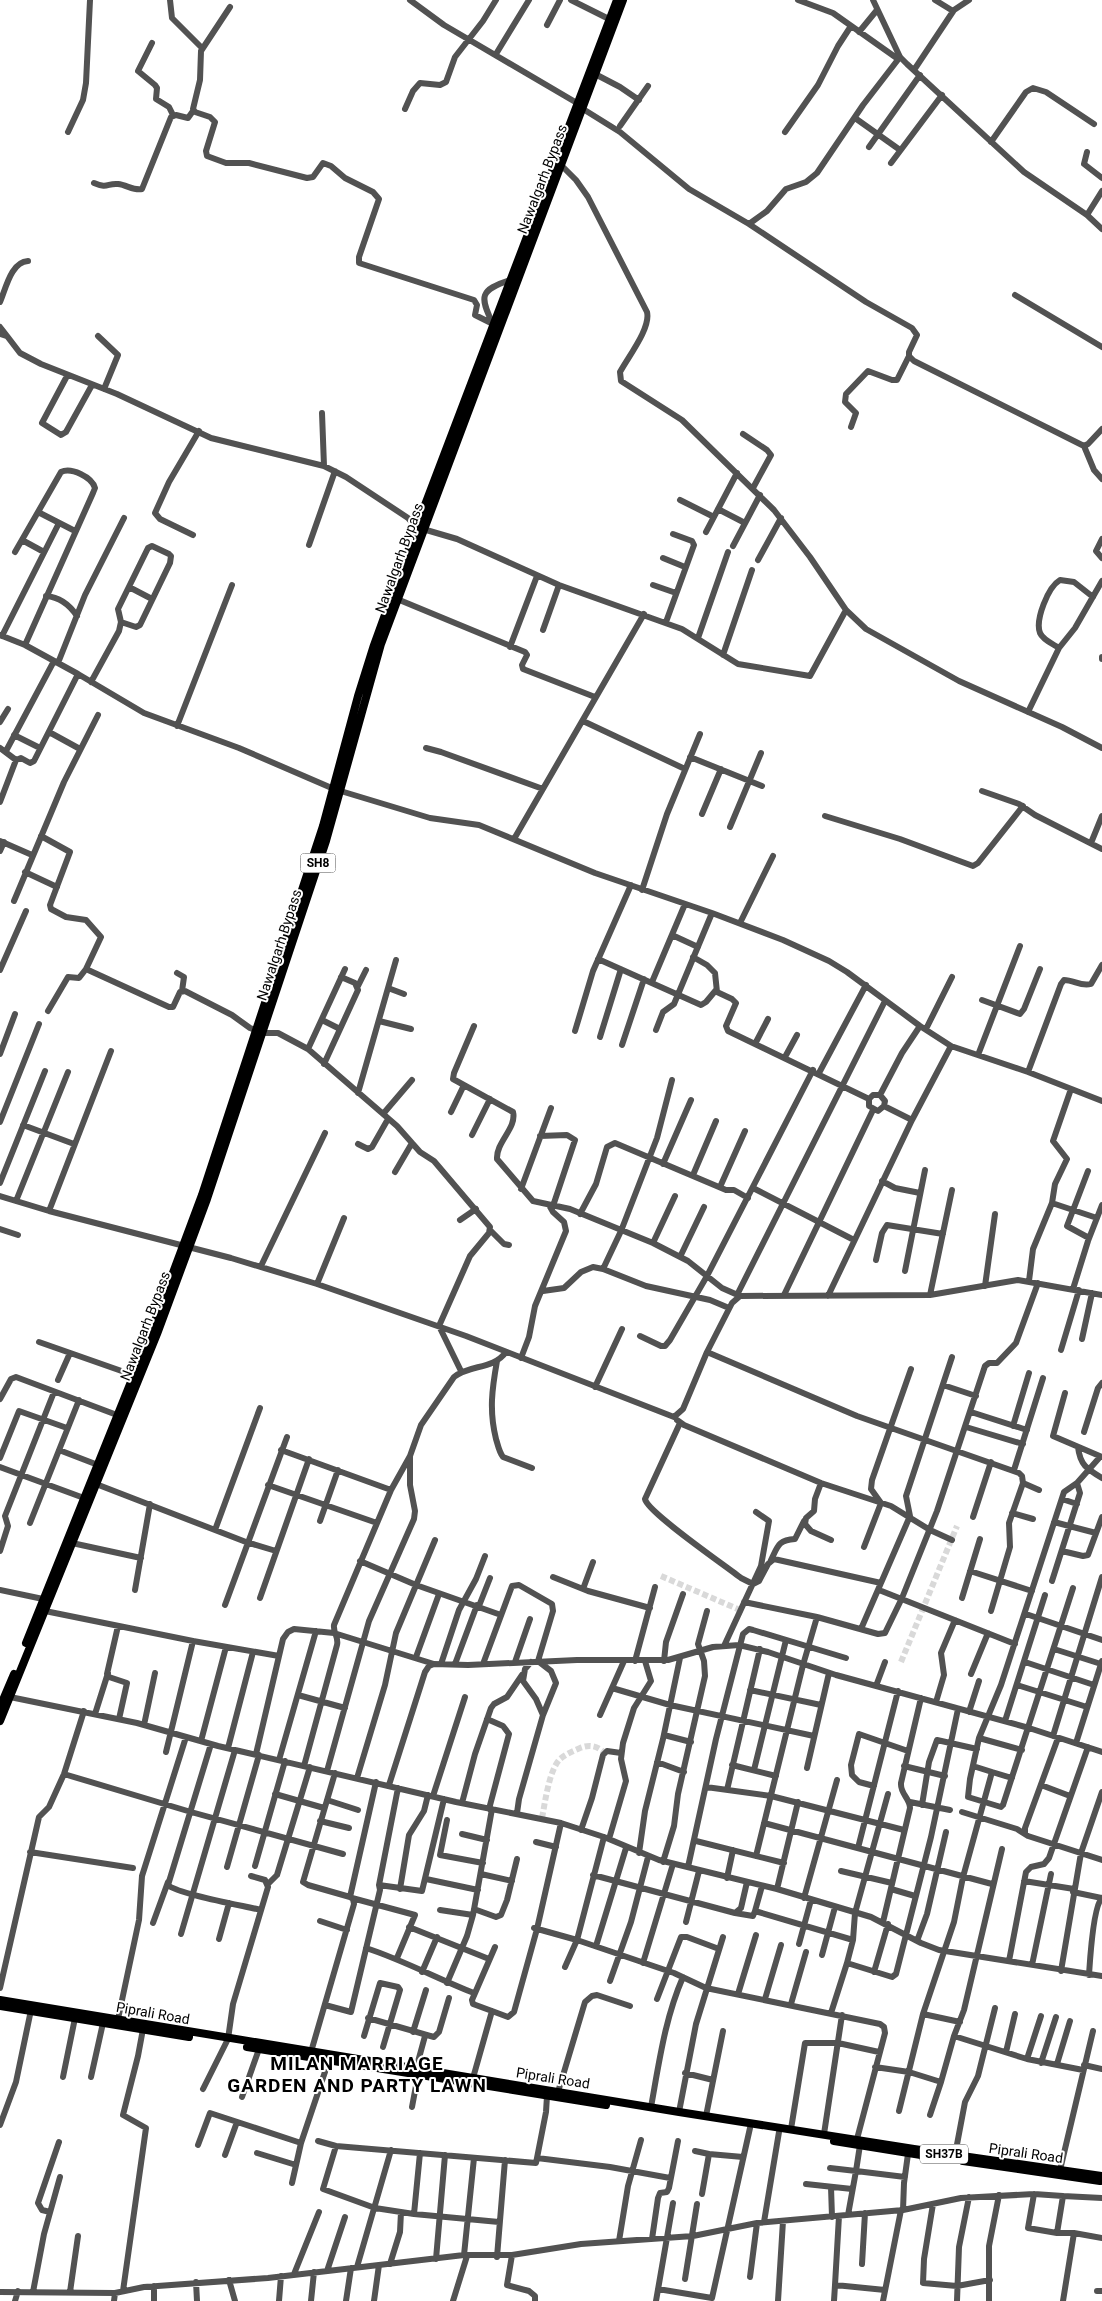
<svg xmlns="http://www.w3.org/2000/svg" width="1102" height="2301" viewBox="0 0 1102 2301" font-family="Roboto,sans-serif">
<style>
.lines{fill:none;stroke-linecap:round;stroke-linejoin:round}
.minor-tunnel{stroke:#d9d9d9;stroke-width:6;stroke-dasharray:6 3;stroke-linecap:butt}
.minor{stroke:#525252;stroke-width:6}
.major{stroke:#000;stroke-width:8}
.labels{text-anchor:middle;stroke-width:4;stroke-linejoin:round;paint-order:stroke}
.shield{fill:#fff;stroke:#4c4c4c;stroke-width:1}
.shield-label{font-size:12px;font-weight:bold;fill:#000}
.street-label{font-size:14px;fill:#000;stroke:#fff}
.district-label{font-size:19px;font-weight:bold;letter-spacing:1px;fill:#000;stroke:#fff}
</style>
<rect width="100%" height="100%" fill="#fff"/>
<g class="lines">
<path class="minor-tunnel" d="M661,1576L740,1610
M901,1662L957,1526
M542,1818C545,1803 549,1770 560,1759C566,1754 573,1751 580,1748C590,1744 597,1746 605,1753"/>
<path class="minor" d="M170,0L172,18L202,48
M410,0L444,25L577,103
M571,0L609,19
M798,0L833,13L898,59
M873,0L900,57L907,64L1024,172L1087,215L1102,229
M935,0L953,11
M230,7L201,51L200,80L193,109L195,112L210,117L215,122L206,151L207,156L226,163H249L307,178L313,177L323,163L331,166L345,178L373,192L379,199L359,257V263L474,300L477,305L475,315L493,324
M547,25L560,0
M859,32L877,10
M152,43L138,71L155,85L157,88L156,99L169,107L173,115
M496,54L529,0
M914,70L954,10L969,0
M595,74L620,87L639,100
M405,109L413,91L420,83L440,85L446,82L455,57L483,21L496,0
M583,109L620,132L689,189L749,224L866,302L912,328L917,335L909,352V356L914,361L1084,446L1094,470L1102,479
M855,118L900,150
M620,126L648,86
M68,132L83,100L86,83L90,0
M785,132L818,85L838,46L851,26
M991,142L1026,92L1033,88L1046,92L1094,124
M869,147L920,75
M1087,152L1084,164L1102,178
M891,163L942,95
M561,165L576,180L588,197L647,312C651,328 628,357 620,372L621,381L682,420L774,510L810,557L846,610L866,629L959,681L1062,727L1102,748
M94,183C108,189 107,183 118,184C127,185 134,191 142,189L171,117L176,115L188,118L193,111
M1087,215L1102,191
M749,224L767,211L786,189L806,182L817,173L863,105L900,57
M1015,295L1102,347
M0,302C6,288 11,262 28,261
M493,324C479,296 480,290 510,280
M0,327L7,336
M0,334L7,336L20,353L41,364L117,394L211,438L324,466L346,477L408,518L416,527L457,539L559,585L682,629L738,664L810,676L846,610
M98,336L118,355L104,389
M67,376L42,423L61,435L66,432L92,385
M322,413L324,466
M851,427L856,413L845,402L846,394L868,371L892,380H897L909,356
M743,434L767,450L771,455L753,488
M1084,446L1088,444L1102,429
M680,500L714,517
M718,509L745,523
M38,512L75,531
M706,532L737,473
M193,535L160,519L155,513L169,482L199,431
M1102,539L1096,551L1102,558
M22,540L44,552
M309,545L335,471
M733,546L760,495
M15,552L61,472C71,467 92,477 95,488L93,493L25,645
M663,558L685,567
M758,560L781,518
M653,585L676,593
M129,587L152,599
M46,596C59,597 69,604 77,616
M397,599L525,652L527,655L522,665L523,669L595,697
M666,622L694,545L692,541L673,534
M543,630L559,585
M0,635L25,645L78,674L144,713L239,748L334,789L430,818L479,825L595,873L712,913L783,940L829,961L847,972L920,1026L951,1046L1028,1072L1102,1101
M2,636L59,523
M698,638L728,552
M510,647L537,576
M1059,648C1053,644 1043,640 1040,633C1035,620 1048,587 1060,580L1074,582L1093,597
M723,655L752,570
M1102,657V659
M58,663L85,595L124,518
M91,682L119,631L121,622L118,609L148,548L152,546L169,554L171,556L170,563L140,625L136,627L121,622
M1028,712L1059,648L1075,628L1102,581
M583,721L685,769
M0,722L8,709
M177,726L232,585
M49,732L80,749
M14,735L40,748
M0,748L16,760L0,802
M426,748L441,752L543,789
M6,751L54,661
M690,757L762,786
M16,760L21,758L30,763L34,761L78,674
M982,791L1019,804L1035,815L1102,849
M702,814L721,769
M825,816L900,839L973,866L978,863L1023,806
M730,827L761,753
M41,836L70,852L50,905L51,909L66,917L86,920L101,937L86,969
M514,839L644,614
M0,841L32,855
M1091,843L1102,816
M0,851L4,842
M25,872L57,887
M642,890L667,814L700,734
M14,901L64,782L98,715
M740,923L773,856
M672,935L698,947
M693,957L707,965L715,973L717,992L732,999L736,1003L726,1026L728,1031L869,1099
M598,959L701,1005L706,1002L716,990
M0,970L26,911
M177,973L184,977L182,991
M652,982L685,904
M358,986L366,970
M388,988L404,994
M982,1000L1020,1014L1024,1009L1040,969
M48,1011L68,977L79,978L86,969L169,1007H173L180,992L185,991L232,1015L250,1028L263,1033H278L308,1049L397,1126L420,1152L434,1161L490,1227L489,1233L470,1256L439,1326L461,1371
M322,1020L340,1029
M379,1021L411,1029
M474,1026L454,1073L453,1079L513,1112C517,1128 496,1142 497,1159L533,1201L570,1209L653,1243L688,1261L722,1288L740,1296
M926,1029L952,977
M656,1030L663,1012L674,1004L712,913
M575,1031L593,971L631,885
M600,1037L621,969
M755,1044L768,1019
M622,1045L644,979
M308,1049L345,969
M0,1054L15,1014
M978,1055L1020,946
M785,1057L797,1035
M324,1064L358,990L355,983L341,977
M1028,1072L1061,984L1064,980C1074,980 1081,987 1091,984L1102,965
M819,1073L866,985
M358,1093L396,960
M880,1095L902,1053L920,1026
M869,1099L873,1095H880L885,1101L884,1106
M869,1099V1106L878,1111L884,1106
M884,1106L912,1120
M451,1112L464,1085
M383,1114L412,1080
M0,1122L39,1024
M23,1125L74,1144
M472,1135L490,1099
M540,1136L567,1135L575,1140L553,1206
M358,1144L368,1149L372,1147L388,1119
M663,1164L691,1100
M1088,1171L1067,1226L1089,1238
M395,1172L412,1143
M693,1175L716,1121
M882,1181L895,1188L920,1193
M0,1183L45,1071
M720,1187L745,1131
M753,1188L854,1240
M521,1189L551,1108
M0,1196L49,1211L231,1258L317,1284L466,1336L674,1417L683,1409L707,1352L732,1303L740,1296L930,1295L1018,1280L1102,1295
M16,1201L68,1072
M1052,1203L1097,1218
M49,1211L111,1051
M580,1214L596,1184L607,1147L615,1143L726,1190H734L748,1198
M460,1220L476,1209
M0,1229L18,1235
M490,1230L504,1244L509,1245
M653,1243L675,1196
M680,1257L704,1207
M876,1260L882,1233L887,1225L943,1234
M261,1266L325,1133
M603,1269L621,1231L657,1138L672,1080
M905,1271L925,1170
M1029,1281L1033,1249L1052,1203L1055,1184L1067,1159L1053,1141L1071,1089
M317,1284L344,1218
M985,1286L995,1214
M1073,1289L1088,1241L1102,1205
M543,1291L564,1288L581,1272L593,1267L603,1269L646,1286L710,1300L729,1308
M737,1295L885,1001
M784,1295L873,1110
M930,1295L952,1190
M828,1296L912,1120L951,1046
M640,1336L661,1346H665L670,1340L707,1276L813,1070
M1082,1339L1092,1293
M39,1342L133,1375
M1061,1350L1079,1290
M707,1352L857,1416L1019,1473L1022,1476L1023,1483L1009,1523L1010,1547L991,1611
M521,1358L529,1337L535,1306L566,1231L564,1222L553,1212L549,1205
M497,1361C492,1389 489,1411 496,1439C498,1445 499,1452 503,1457L532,1468
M58,1380L70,1353
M943,1385L976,1396
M595,1387L622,1329
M1065,1393L1053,1436L1102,1457
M0,1399L11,1379L16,1377L117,1415
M971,1412L1027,1430
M677,1420L684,1425L821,1483L891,1506L930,1530L952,1540
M680,1423L645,1499C647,1512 726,1566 741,1578L753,1584L759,1581L768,1564L774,1559L881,1583
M1013,1426L1029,1373
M966,1427L1023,1444
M1084,1432L1098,1388L1102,1383
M1078,1447C1080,1465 1087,1469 1102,1478
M59,1450L98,1465
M281,1450L391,1490
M0,1458L19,1411L67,1428
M0,1467L84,1498
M1014,1470L1043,1378
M821,1483L815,1499L814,1511L806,1518L805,1524L811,1531L831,1540
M1023,1483L1039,1490
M96,1484L246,1542L276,1551
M268,1485L377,1523
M1062,1499L1077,1504
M1012,1513L1033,1519
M973,1517L991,1462
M320,1521L338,1470
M1054,1522L1096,1533
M30,1523L79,1400
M215,1530L260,1408
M72,1543L141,1558
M864,1547L881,1503L871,1489L872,1480L911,1369
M0,1551L8,1526L5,1516L54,1392
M1062,1551L1083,1556L1088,1555L1102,1517
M771,1560C778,1546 778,1540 795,1539L804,1521
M360,1561L416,1585L501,1615
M970,1571L1032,1591
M553,1577L588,1591L650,1608
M1052,1581L1080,1493L1077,1483
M1073,1588L1003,1805L1001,1807L968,1797L970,1779L979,1738L1001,1685L1064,1492L1077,1483L1100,1457
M583,1589L593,1562
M0,1590L43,1599
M135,1590L150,1504
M879,1590L1015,1644
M260,1598L309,1459
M962,1598L980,1539
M744,1602L817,1617L878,1634L885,1633L902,1598L937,1511L985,1366L989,1363H997L1016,1343L1038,1283
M225,1605L287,1437
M479,1606L490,1578
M45,1611L193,1641L279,1656
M1026,1614L1102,1640
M118,1626L107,1674L109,1677L127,1683L119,1719
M861,1629L910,1516L906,1496L952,1357
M724,1646L761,1566L769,1521L756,1512
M1054,1649L1101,1664
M416,1657L439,1594
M635,1661L655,1587
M664,1661L666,1642L683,1594
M515,1662L530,1619
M1025,1662L1094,1685
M441,1664L459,1610L476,1579L485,1556
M455,1664L477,1605
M483,1664L512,1586L519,1585L552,1604L553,1611L538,1661L551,1671L556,1683L543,1715
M971,1674L988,1633
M1017,1685L1087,1707
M876,1686L885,1662
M612,1688L670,1705L814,1736
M750,1690L821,1705
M298,1695L345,1708
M10,1697L137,1723L218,1746L456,1802L561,1823L604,1837L659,1860L777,1889L871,1917L921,1943L939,1950L1102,1976
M936,1702L944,1675L941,1653L955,1620
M969,1712L979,1681
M95,1714L108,1673
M600,1715L624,1661
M487,1719L503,1726L509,1734L489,1809
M1005,1721L1045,1595
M144,1725L155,1673
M664,1735L691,1742
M1053,1736L1102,1577
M979,1738L1022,1750
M201,1741L226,1647
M1076,1743L1102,1661
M211,1744L168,1885C177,1894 245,1906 261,1910
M228,1748L253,1652
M166,1752L193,1641
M256,1754L283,1639L288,1632L294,1629L334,1633L434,1664
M279,1760L316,1631
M657,1762L684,1772
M732,1765L776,1776
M304,1766L337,1645C339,1637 333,1633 334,1625L391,1490L410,1456L421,1425L454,1377C470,1364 493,1370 506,1352
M904,1766L945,1776
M807,1768L829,1673
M754,1770L786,1640
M327,1771L369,1621L414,1519L415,1511L410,1485V1456
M992,1772L1012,1778
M64,1774L191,1812L343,1854
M357,1778L385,1685L396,1633L435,1540
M389,1785L425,1672L429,1666L434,1664L468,1665L577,1660H668L713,1647L739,1645L768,1652L836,1675L1029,1728L1102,1752
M1041,1785L1070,1796
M874,1786L859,1782L852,1775L851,1765L859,1734L908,1751
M706,1787L771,1796L904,1830
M727,1790L760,1649
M275,1794L324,1808
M433,1796L465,1697
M327,1800L358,1810
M910,1802L950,1810
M462,1803L475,1754L491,1708L494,1704L507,1697L522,1675
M922,1805L929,1762L937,1740L977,1749
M962,1812L1017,1829L1028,1836L1102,1860
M517,1813L519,1799L543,1715L536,1699L523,1681L525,1669L531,1662
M447,1820L440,1855L483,1863
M320,1821L349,1828
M764,1823L992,1884
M581,1830L592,1798L603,1755L607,1751L621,1753
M1025,1833V1828L1058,1738
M462,1834L487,1840
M609,1839L626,1781L621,1759L623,1743L634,1708L651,1681L645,1661
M696,1841L784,1863
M536,1842L556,1847
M858,1848L898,1691
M30,1852L133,1868
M639,1853L645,1811L663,1739L680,1658
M756,1856L803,1665L817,1617
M663,1862L674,1826L678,1794L705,1676L704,1661L698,1644L707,1611
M255,1866L285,1761
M227,1867L259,1755
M688,1867L716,1739L743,1634L749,1629L753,1630L846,1658
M841,1871L892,1883
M481,1874L512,1881
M593,1875L735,1913L741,1908L747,1882
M727,1878L733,1850
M426,1879L478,1890
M1024,1881L1074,1889
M268,1884L277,1875L310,1767
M379,1885L398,1788
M400,1889L409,1835L424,1811L428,1795
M777,1889L798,1802
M891,1889L915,1896
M1073,1892L1102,1898
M350,1897L376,1782
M352,1898L415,1915L397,1958
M804,1898L837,1780
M474,1909L496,1917L501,1915L507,1900L517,1859
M440,1910L473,1915
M755,1911L762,1886
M735,1913L753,1916L755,1911L853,1940
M320,1921L347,1930
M686,1922L699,1871
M883,1922L910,1808C910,1798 900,1794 901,1783L921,1698
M153,1923L168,1882
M409,1927L489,1959
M534,1928L577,1940L674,1973L706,1988L880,2024L884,2027L885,2033L857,2139L860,2145L856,2171L830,2168
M181,1934L235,1750
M219,1939L229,1903
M917,1941L927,1914L946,1832
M799,1944L811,1900
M596,1946L626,1848
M366,1948C403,1960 438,1979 474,1993
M822,1955L835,1907
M1009,1961L1026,1872L1031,1867L1044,1864L1049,1858L1088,1747
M643,1963L673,1864
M847,1963L892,1977L896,1974L931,1837L958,1709
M1032,1965L1051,1874
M565,1967L577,1940L604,1837
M1061,1971L1081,1853L1102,1792
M422,1972L437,1937
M874,1972L888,1924
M1089,1975C1090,1960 1093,1906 1102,1898
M610,1981L631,1922L648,1857
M447,1983L467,1936L473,1915L492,1809
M0,1988L39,1817L49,1807L64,1774L84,1711
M738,1994L756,1935
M657,1999L681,1937H687L719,1949
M765,1999L781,1945
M791,2004L806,1952
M325,2005L351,2012L380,1890L379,1885L422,1891L444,1799
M492,2011L473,2004L472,2000L495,1947
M831,2013L847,1963L853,1940L855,1913L888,1794
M923,2014L960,2022
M1041,2016L1027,2059L1083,2070
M368,2018L434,2037L439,2032L449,1998
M118,2019L139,1920L142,1876L186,1737
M413,2032L426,1990
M364,2036L380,1983L398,1987L400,1990L383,2047
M954,2036L1027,2059
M311,2052L354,1904L353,1899L350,1897L308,1885L303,1882L335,1773
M1006,2052L1015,2014
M1041,2063L1056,2017
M1057,2064L1070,2021
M1084,2065L1102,2069
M875,2067L909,2072L941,2082
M416,2069L425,2036
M685,2073L713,2080
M63,2077L75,2018
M91,2077L103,2023
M473,2078L492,2011L508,2017L514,2012L537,1929L561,1823
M203,2089L228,2039L233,2004L268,1887L265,1880L251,1876
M558,2092L585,2002L592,1996L597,1995L630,2006
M242,2097L259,2049
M412,2107L418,2075
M651,2107C659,2063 665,2018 683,1977
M899,2111L923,2014L954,1922L963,1877L992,1772L973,1766
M679,2112L696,2024L723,1937
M930,2115L941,2082L954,2036L964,2010L1002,1849
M706,2116L723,2031
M0,2125L16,2082L31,2010
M791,2129L805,2043H838L879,2052
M824,2134L842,2015
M318,2141L336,2146L536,2163L546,2112L547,2096
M198,2145L210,2113L301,2143
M336,2146L323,2189L375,2208L414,2214L420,2153
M695,2151L709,2154
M257,2153L296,2165
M225,2155L237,2122
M955,2155L965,2102L978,2076L995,2008
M537,2158L610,2167L670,2178
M1060,2170L1093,2031
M292,2183L301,2143L329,2060
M806,2184L852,2189
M831,2187L832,2217
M702,2194L709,2154L743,2157
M1034,2194L1028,2228L1057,2233
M1102,2198L1063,2196L1057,2233H1074L1102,2238
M933,2204L924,2259L923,2283L957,2286L990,2280
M903,2210L904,2183L908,2154
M50,2212L42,2210L38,2203L59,2142
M414,2214L499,2222
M848,2215L856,2171L905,2177
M764,2222L779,2132
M652,2239L658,2198L660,2193L667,2192L669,2188L678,2141
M619,2241L628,2186L641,2140
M464,2255L474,2158
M512,2255L507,2285L529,2291L535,2296V2301
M497,2257L505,2160
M436,2259L445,2155
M390,2264L400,2232L401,2212
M862,2264L865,2213
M357,2267L391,2150
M327,2271L345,2217
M294,2274L319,2212
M750,2277L757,2223
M685,2279L697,2204
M229,2280L235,2301
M196,2282L197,2301
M835,2285L839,2216
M154,2286V2301
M658,2289L712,2298L750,2128
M123,2291L146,2128L123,2115L138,2056L143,2029
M1097,2291H1102
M0,2292L115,2293L144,2287L268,2278L464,2255H512L581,2244L693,2236L757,2223L903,2210L961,2198L1034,2194L1063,2196
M33,2292L44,2234L60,2177
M70,2292L78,2236
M15,2301L18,2291
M114,2301L115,2293
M279,2301L281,2276
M311,2301L314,2272
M346,2301L351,2268
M374,2301L379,2265
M453,2301L467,2256
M656,2301L673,2203
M778,2301L783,2221
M834,2301L835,2285L885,2290
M883,2301L901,2210
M957,2301L959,2247L969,2197
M989,2301V2246L999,2195
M1063,2301L1074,2233"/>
<path class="major" d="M26,1643L149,1337L202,1195L323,826L358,696L374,645L420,518L617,0
M0,1707L14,1674
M0,1721L157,1334L207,1199L326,841L381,644L623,0
M0,2000L679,2112L914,2149L1102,2176
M0,2006L189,2037
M247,2047L606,2105
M834,2141L927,2156
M963,2161L1100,2181"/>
</g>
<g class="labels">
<g class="shield">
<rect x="300.5" y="853.5" width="35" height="19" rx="4"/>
<rect x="920" y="2144.5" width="48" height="19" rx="4"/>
</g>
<g class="shield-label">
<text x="318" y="867">SH8</text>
<text x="944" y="2158">SH37B</text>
</g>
<g class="street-label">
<text transform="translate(542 179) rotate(-69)" y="5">Nawalgarh Bypass</text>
<text transform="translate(399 558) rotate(-70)" y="5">Nawalgarh Bypass</text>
<text transform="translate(279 945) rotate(-72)" y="5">Nawalgarh Bypass</text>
<text transform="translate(145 1326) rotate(-69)" y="5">Nawalgarh Bypass</text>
<text transform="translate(153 2013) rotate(10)" y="5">Piprali Road</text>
<text transform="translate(553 2078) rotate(9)" y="5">Piprali Road</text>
<text transform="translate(1026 2153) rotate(8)" y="5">Piprali Road</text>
</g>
<g class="district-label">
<text x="357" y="2070">MILAN MARRIAGE<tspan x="357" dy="22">GARDEN AND PARTY LAWN</tspan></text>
</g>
</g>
</svg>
